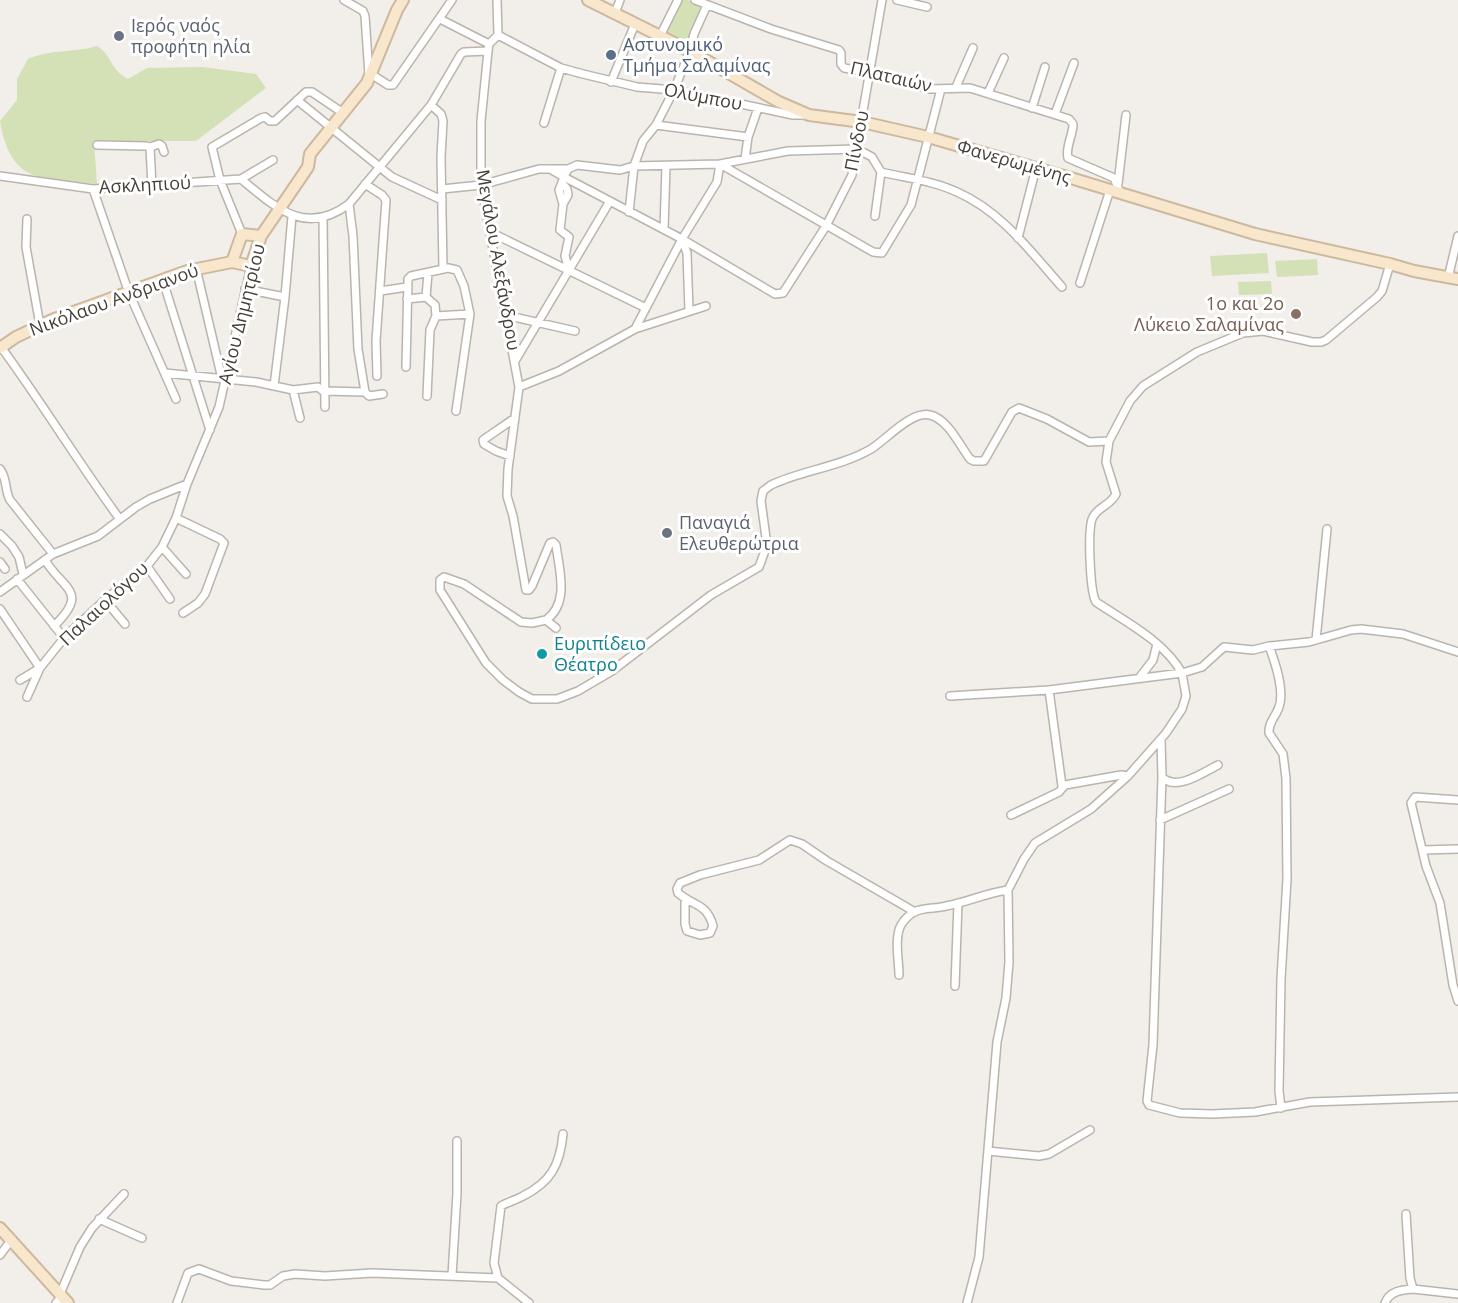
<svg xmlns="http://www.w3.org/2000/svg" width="1458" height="1303" viewBox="0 0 1458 1303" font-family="'Open Sans',sans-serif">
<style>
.green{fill:#d4e1b6}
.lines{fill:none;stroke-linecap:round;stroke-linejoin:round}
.street-casing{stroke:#bcb4ac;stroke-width:10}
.secondary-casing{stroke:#ccb99e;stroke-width:14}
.street{stroke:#fff;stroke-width:7}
.secondary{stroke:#f8e7cd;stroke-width:10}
.worship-dot{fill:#6b7280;stroke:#fff;stroke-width:2}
.service-dot{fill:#5c6f8a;stroke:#fff;stroke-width:2}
.education-dot{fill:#8d6e63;stroke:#fff;stroke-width:2}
.culture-dot{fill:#0f9aa8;stroke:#fff;stroke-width:2}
.labels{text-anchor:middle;stroke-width:6;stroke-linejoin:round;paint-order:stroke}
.worship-label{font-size:18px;fill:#5b616d;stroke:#fff;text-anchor:start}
.service-label{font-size:18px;fill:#4e5e75;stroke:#fff;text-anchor:start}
.street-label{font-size:18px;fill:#453e38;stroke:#fff}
.education-label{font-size:18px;fill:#785e54;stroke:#fff;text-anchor:end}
.culture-label{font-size:18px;fill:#0d838f;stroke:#fff;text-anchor:start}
</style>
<rect width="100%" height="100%" fill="#f2eee9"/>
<path class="green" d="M682,0H688L702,7L686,44L666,34Z
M97,46C112,55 110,70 128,79L147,68L202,67L256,74L266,88L196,141H94L97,184C43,178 11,186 0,121L17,100V79L28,59C52,49 72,53 97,46Z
M1267,253L1269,273L1212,276L1210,256Z
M1317,259L1318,275L1277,277L1275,261Z
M1271,281L1272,294L1239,295L1238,282Z"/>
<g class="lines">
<g class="street-casing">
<path id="street" d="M344,0L363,11L365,16L369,75
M497,0L498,35
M695,0L771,29L839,50L841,53V64L844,68L869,72L929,89L970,88L1069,119L1073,124C1073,136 1065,147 1068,158L1114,178L1120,193
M897,0L927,7
M615,13L620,0
M440,19L489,44
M498,35L489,44L488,51L481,121V185L519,387L508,469L507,496L513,516L526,590H529L532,586L550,543L553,542L556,545C559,569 570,603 546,620
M498,35L561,68L583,74L637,87L674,90L793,115H804
M660,36L678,0
M371,74L388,85H393L452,0
M611,82L635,24
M956,87L973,48
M988,93L1004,58
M297,100L392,177L442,200
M431,105L441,114L443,121L441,157L443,269
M1032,108L1045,67
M1055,114L1074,63
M544,123L561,68
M656,125L748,137L758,108
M97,145L146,146L150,147L152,186
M150,147L159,144L162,146L164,152
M745,159L748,137
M550,169L564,177L559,190L563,204L560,230L569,237L565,256L569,270
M568,169L577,165L620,170L634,166L720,164L788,151L857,149L872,157L881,172L875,216
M881,172C906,178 934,181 957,192C1001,211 1031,252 1062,287
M0,176L93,189L241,179C275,207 305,237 349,204L431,105L461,54L464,52L488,51
M241,179L273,160
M562,183L567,189L568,195L563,204
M365,184L382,195L386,200L376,341L377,376
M1118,184L1126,115
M93,189L129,293L176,399
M442,189L481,185L539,169H568L564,177L682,239L775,294L783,293L826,226L852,175L882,0
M349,204L353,236L358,349L365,392
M629,212L634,166L643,141L656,125L674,90L690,51L694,34L707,5
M323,217L325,407
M27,219L26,247L40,325
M664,229L666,166
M490,232L646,308
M242,234L220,180L212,147L261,118L265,117L270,121H275L306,92H312L343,113
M1018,238L1036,168
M682,239L687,253L689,311
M196,268L222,379
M1448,278L1458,236
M163,281L210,430
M1080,283L1110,190
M245,289L285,297
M380,291L407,287
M426,297L428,273
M407,299L426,297L435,305L436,316
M505,315L575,331
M635,329L706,306
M1,347C42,403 78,462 119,518
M515,361L610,201
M406,367L408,279L411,276L448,268L457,270L464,286L470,314L456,411
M165,373L256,382L293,390L318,387L323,391L365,392L369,396L383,394
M274,386L285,297L292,216
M519,387L559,371L635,329L682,239L717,182L720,164L873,252L882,253L911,205L941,89
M293,390L300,418
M427,396L430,330L436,316L470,314
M510,456L496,451L484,444L483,440L515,418
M0,469C8,480 4,489 10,500L53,554
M176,518L220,539L224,543L205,594L198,603L183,613
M0,534L12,546L19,557L23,574
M162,547L186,574
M45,560C63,590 90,591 54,626
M0,562L5,569
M147,566L170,599
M17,579L64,638
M0,592L53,554L98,536L136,507L150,499L187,484
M105,600L125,624
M0,609L40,668L27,697
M556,628L546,620L532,623L521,622L464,584L444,577L440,580V590L486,663L503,680L519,692L532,699H557L578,691L612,671L711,595L759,567L767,545L761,501L763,491L771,485C803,470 840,467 871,449C887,439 911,411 930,415C948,419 960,446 970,459L974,461H984L1012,412L1019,408L1047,419L1089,442L1109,441
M1316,640L1327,529
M1269,646C1275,662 1285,690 1279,707C1276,716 1268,723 1269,733L1283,754L1286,778L1287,879L1281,979L1279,1091L1281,1108
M1140,677L1153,660L1157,644
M20,680L40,668L64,638L105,600L147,566L162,547L176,518L187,484L219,407L251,266
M1049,690L1062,786
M950,696L1049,690L1182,673C1164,641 1126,622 1096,602C1090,592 1087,527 1093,517C1098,507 1111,505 1116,494L1106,462L1109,441L1130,401L1143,386L1197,352L1243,333L1263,331L1312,342H1321L1326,340L1377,297L1382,291L1390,264
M1161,739L1162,777L1153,1045L1147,1101L1149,1105L1180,1113L1212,1114L1255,1112L1310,1102L1458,1097
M1162,777C1176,792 1204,772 1218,765
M1458,800L1415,797L1411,803L1426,866L1440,903L1453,985L1458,1001
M1011,815L1059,792L1065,785L1121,775L1128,776
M1160,820L1229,789
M1423,850L1458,849
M685,898V924L687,931L700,935L710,933L713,926C707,903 693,906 678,893L677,889L680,883L700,875L759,860L790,840L802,844L827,861L915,912
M899,975C899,961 894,938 901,925C904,920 909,915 914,912C924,907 936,909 946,906C968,902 986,893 1008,890
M955,986L958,903
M988,1151L1039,1156L1049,1154L1090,1130
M1406,1214L1410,1278L1413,1289L1458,1294
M99,1219L142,1238
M0,1255L12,1239
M452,1276L457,1193V1141
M498,1278L494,1263L501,1206C508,1202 516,1200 523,1196C551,1182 560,1165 563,1134
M60,1294L80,1247L92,1228L124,1194
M56,1303L62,1296
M177,1303L188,1273L199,1269L231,1281L264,1285H270L283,1276L295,1274L325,1276L372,1273L498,1278L529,1303
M967,1303L979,1257L997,1042L1006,998L1009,962L1008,890L1024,859L1035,843L1091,809L1128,776L1166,733L1182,709L1186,696L1182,673L1202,667L1224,647L1253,650L1269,646L1309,642L1351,630L1361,629L1403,634L1458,652
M1385,1303C1390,1291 1401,1290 1413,1289"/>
</g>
<g class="secondary-casing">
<path id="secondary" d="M588,0L690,51L779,102L809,115L862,122L928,137L1074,179L1255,234L1390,264L1414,271L1458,279
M232,262L242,234L261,236
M0,348L16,337L54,319L187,271L232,262L251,266L261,236L308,167L310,154L367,83L397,10L403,0
M0,1228L68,1303"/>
</g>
<use href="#street" class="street"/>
<use href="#secondary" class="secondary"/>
</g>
<g class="worship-dot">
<circle cx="119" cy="36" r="6"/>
<circle cx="667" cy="533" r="6"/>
</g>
<circle class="service-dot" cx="611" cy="55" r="6"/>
<circle class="education-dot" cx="1296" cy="314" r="6"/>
<circle class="culture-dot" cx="542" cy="654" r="6"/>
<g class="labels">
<g class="worship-label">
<text x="131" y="32">Ιερός ναός<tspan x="131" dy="21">προφήτη ηλία</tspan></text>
<text x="679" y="529">Παναγιά<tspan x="679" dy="21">Ελευθερώτρια</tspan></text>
</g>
<g class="service-label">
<text x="623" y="51">Αστυνομικό<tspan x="623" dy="21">Τμήμα Σαλαμίνας</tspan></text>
</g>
<g class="street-label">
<text transform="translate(891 77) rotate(13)" y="6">Πλαταιών</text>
<text transform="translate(703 97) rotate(11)" y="6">Ολύμπου</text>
<text transform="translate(857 141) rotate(-79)" y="6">Πίνδου</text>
<text transform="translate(1014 162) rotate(16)" y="6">Φανερωμένης</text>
<text transform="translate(145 185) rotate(-3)" y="6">Ασκληπιού</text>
<text transform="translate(498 260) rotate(80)" y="6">Μεγάλου Αλεξάνδρου</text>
<text transform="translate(114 300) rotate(-20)" y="6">Νικόλαου Ανδριανού</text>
<text transform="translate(242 314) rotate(-76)" y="6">Αγίου Δημητρίου</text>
<text transform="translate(104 604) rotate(-43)" y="6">Παλαιολόγου</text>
</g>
<g class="education-label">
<text x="1284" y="310">1ο και 2ο<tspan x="1284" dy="21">Λύκειο Σαλαμίνας</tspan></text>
</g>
<g class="culture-label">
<text x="554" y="650">Ευριπίδειο<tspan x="554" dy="21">Θέατρο</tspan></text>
</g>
</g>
</svg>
